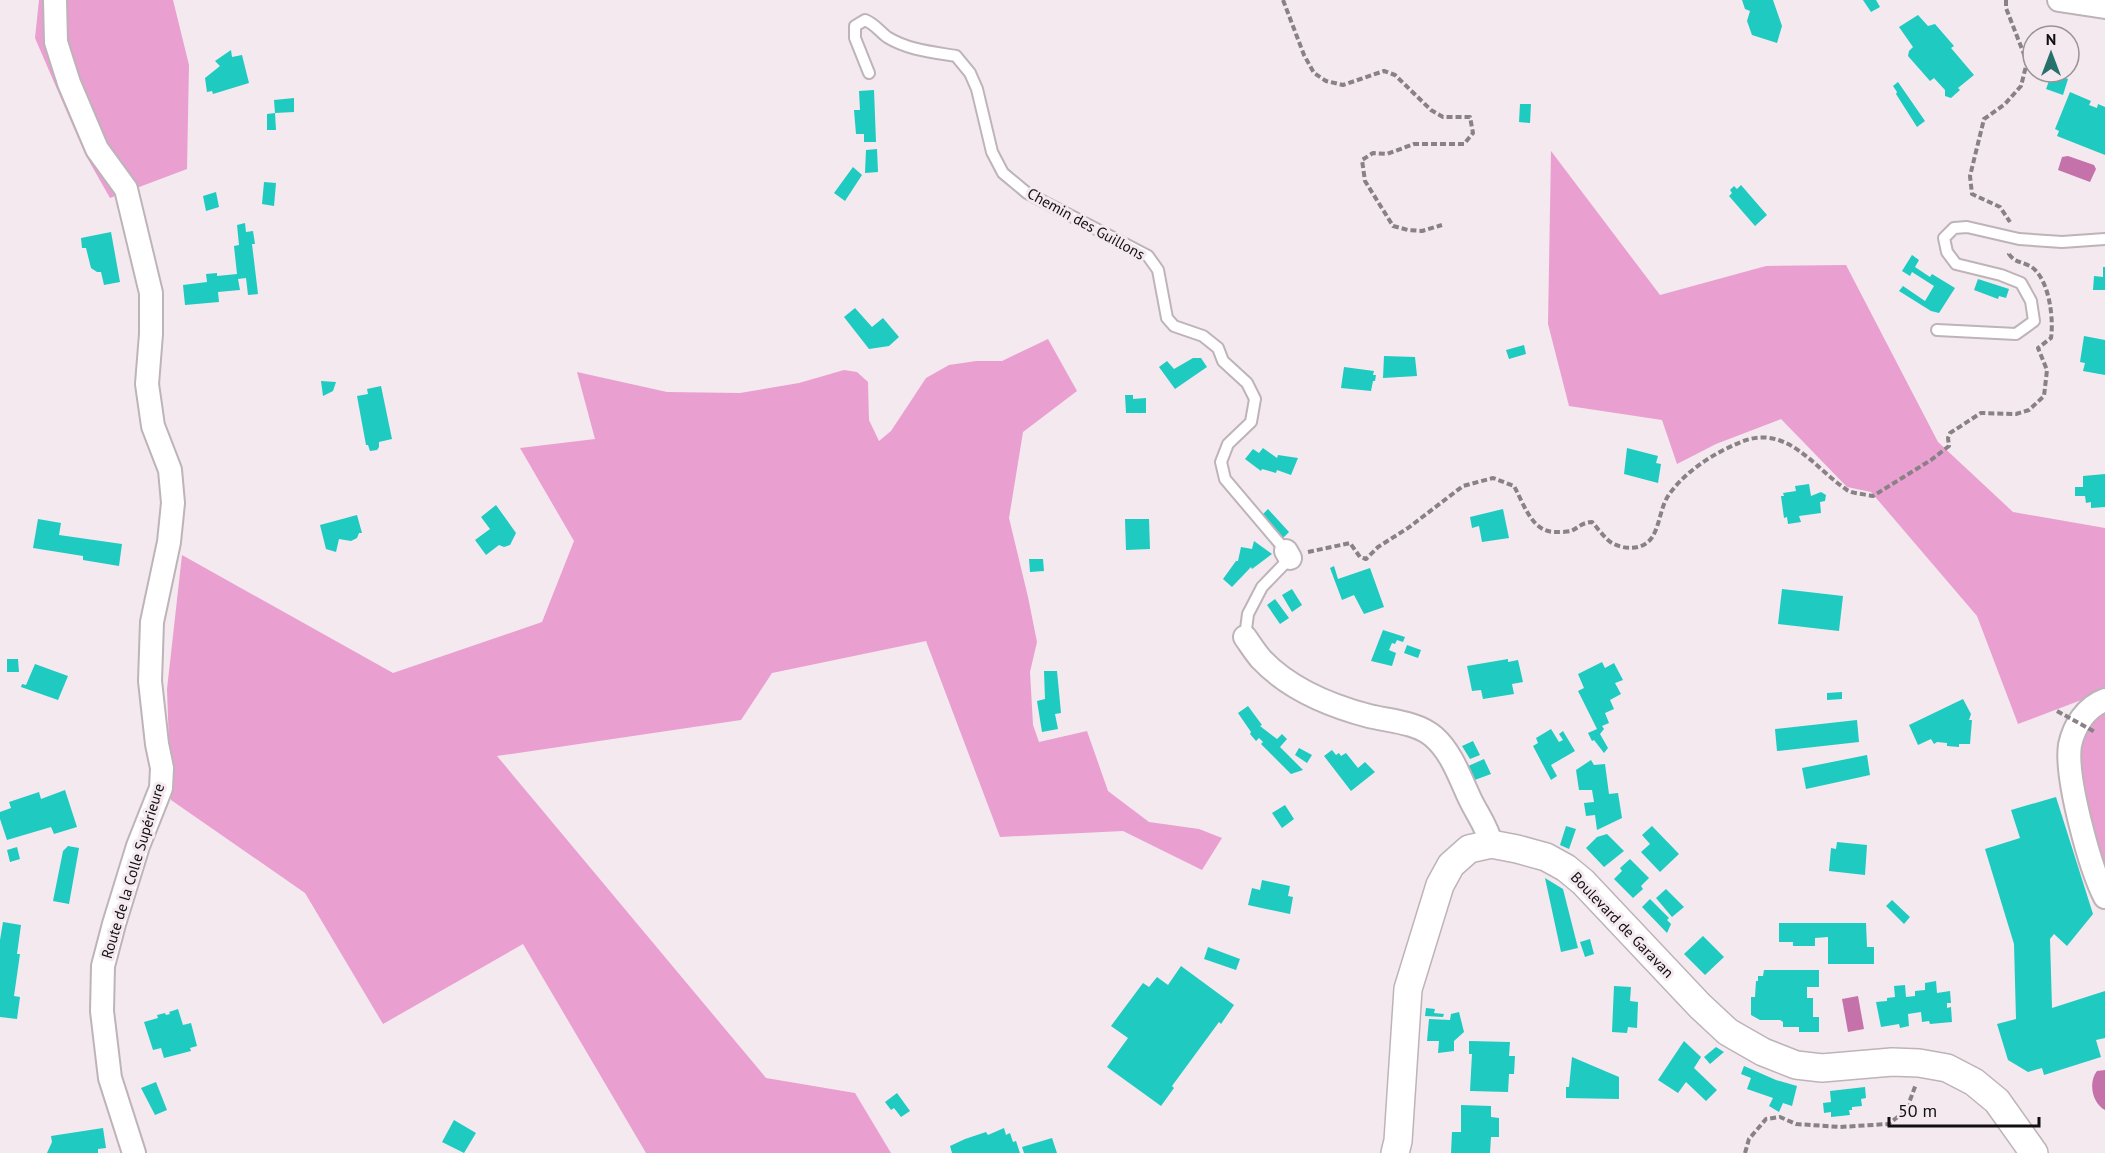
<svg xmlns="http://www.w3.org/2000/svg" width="2105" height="1153" viewBox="0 0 2105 1153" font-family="'PT Sans',sans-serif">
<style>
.green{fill:#ea9fd1}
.water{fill:#c572ab}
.building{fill:#1fcac0}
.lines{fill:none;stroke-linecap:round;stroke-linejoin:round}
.service-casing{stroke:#bdb3b9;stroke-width:14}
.minor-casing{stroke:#bdb3b9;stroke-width:26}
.tertiary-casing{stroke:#bdb3b9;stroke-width:30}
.path{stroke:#888185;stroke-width:4;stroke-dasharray:6 3;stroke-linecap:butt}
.service{stroke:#fff;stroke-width:10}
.minor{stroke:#fff;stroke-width:22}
.tertiary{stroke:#fff;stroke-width:27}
.path-bridge{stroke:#888185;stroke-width:4;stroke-dasharray:6 3;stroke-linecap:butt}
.labels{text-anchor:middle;stroke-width:6;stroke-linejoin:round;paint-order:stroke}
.street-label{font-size:15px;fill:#120f11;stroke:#f3e9ef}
</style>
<rect width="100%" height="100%" fill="#f3e9ef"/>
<path class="green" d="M39,0H173L189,65L187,169L110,198L85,154L35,38Z
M1551,151L1660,295L1766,266L1846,265L1938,442L2013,512L2105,528V691L2018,724L1977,616L1871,492L1847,487L1781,419L1716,444L1677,464L1662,420L1569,406L1548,324Z
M1048,339L1077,391L1023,432L1009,518L1028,597L1037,642L1030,672L1033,725L1039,742L1087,731L1108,791L1149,822L1199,829L1222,838L1202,870L1123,831L1000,837L926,641L772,673L741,720L497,756L766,1078L855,1093L891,1153H646L523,944L383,1024L305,893L171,800L167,689L182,555L393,673L542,622L574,541L520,448L595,439L577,372L667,392L740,393L799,383L844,370L857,372L868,382L869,420L879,441L891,431L926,378L949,365L976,361H1002Z
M2105,709V871L2087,810L2077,745L2090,719Z"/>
<path class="water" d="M2068,156L2094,165L2096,169L2090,182L2058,170L2062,157Z
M1858,996L1864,1029L1848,1032L1842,999Z
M2105,1070V1110C2092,1103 2088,1082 2097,1071Z"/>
<path class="building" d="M1742,0H1773L1782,26L1777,43L1752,35L1747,21L1750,11L1745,9Z
M1863,0H1876L1880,7L1871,12Z
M1918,15L1928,26L1935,24L1954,46L1951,48L1974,75L1958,88L1960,90L1951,98L1945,96V90L1934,78L1930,81L1908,56L1909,51L1913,47L1899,27Z
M231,50L232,57L242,55L249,83L213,94L212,91L207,92L205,78L220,66L215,61Z
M2052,73L2068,79L2063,95L2046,89Z
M1898,82L1925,121L1917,127L1896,94L1897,92L1893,86Z
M874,90L876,142H864V134H856L854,110H860L859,91Z
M2070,92L2091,101L2089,105L2097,108L2098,104L2105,107V155L2057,136L2059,131L2055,129Z
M294,98V112L275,113L274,100Z
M1520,104H1531L1530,123L1519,122Z
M275,113L276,130H267V114Z
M877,149L878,172L865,173L866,150Z
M853,167L862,175L845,201L834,193Z
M264,182L276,183L274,206L262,204Z
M1741,185L1767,215L1755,226L1729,196L1732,193L1730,190L1734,186L1737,189Z
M216,192L219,207L206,211L203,196Z
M245,223L246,232L253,231L255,244H252L258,294L248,295L246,278L238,279L240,290L218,292L219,302L185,305L183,285L207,282L206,274L217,273V276L237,274L234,246L239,245L237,225Z
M111,232L120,282L104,285L101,272H97L91,268L86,248H82L81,238Z
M1912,255L1919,260L1915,267L1930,277L1932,274L1955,288L1939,313L1931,311L1899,291L1903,286L1925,301L1934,286L1912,272L1910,276L1902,271Z
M2103,267H2105V290H2093L2094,276L2103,277Z
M1978,279L2009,289L2006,298L1999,296L1998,299L1974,290Z
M855,308L872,327L883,318L899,337L889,346L869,349L844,317Z
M2084,336L2105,340V375L2083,371L2085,363L2080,362Z
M1524,345L1526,354L1509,359L1506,350Z
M1384,356L1415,357L1417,376L1383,378Z
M1193,358H1201L1207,367L1175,389L1159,367L1167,361L1174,369Z
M1344,367L1374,371L1373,375H1376L1375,381H1373L1371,391L1341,388Z
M321,381L336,382L333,391L323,396Z
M381,386L392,439L379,442V447L377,450L370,451L368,445H366L357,396L368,394L367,389Z
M1125,395H1133V399L1146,398V413H1126Z
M1263,448L1277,458L1278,455L1298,458L1291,475L1277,470L1276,473L1262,469L1261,471L1245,459L1253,449L1259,453Z
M1627,448L1658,456L1656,463L1661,464L1658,483L1624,474Z
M2105,474V507L2091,508V502L2086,503L2085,496H2075V487H2083V476Z
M1809,484L1811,496L1821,492L1826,495L1825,501L1820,502L1821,513L1799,516L1801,522L1788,524L1787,517L1784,518L1781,496H1784L1783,493L1796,491L1795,486Z
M496,505L516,533L510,545L504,547L499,545L486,555L475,540L490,529L481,517Z
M1268,509L1289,532L1282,539L1262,515Z
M1503,509L1509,538L1482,542L1479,526L1472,528L1470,517Z
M357,515L362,533H359L357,538L351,541L339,539L336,552L326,549L320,525Z
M38,519L61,523L59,535L122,544L119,566L83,560V556L33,548Z
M1125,519H1149L1150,549L1126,550Z
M1254,541L1272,554L1252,569L1251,567L1232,587L1223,579L1236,561H1238L1241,547L1252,549Z
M1029,559H1043L1044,571L1030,572Z
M1334,566L1338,579L1370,568L1384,607L1364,614L1354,595L1342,600L1330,568Z
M1292,589L1302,605L1292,612L1282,595Z
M1782,589L1843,596L1839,631L1778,624Z
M1275,599L1289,618L1280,624L1267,605Z
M1383,630L1405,637L1403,642L1397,640L1395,644L1392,643L1389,650L1396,653L1392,666L1371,661Z
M1407,645L1421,650L1418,658L1404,653Z
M7,659H18L19,672H7Z
M1508,659V662L1518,660L1523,682L1512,684L1514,694L1483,699L1481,690L1472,691L1467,666Z
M1602,662L1605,668L1614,663L1623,680L1615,683L1621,694L1610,700L1614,709L1605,713L1609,723L1602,726L1604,729L1600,734L1608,748L1604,753L1594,740L1592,741L1588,733L1597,729L1578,691L1584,688L1578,674Z
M35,664L68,676L58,700L21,687L22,684L26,685Z
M1044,671H1057L1061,713L1055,714L1058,729L1042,732L1037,701L1045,699Z
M1842,692V699L1827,700V693Z
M1963,699L1971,714L1969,720H1972L1970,744H1959V747L1947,746V743L1937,742L1934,744L1931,739L1918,745L1909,725Z
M1248,706L1262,725L1260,726L1277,739L1282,734L1287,739L1280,747L1303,770L1291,774L1261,744L1263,742L1259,738L1256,741L1250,734L1251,732L1238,713Z
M1857,720L1859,742L1777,751L1775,729Z
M1551,729L1559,742L1563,740L1559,734L1563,731L1575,751L1551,765L1557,776L1551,780L1533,746L1538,743L1536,738Z
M1473,741L1480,755L1470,759L1462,746Z
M1299,748L1312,755L1307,763L1295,755Z
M1332,750L1336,755L1339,753L1341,756L1346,753L1358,768L1365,762L1375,772L1351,791L1324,756Z
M1867,755L1870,775L1806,789L1802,768Z
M1484,759L1491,774L1472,781L1466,767Z
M1591,760L1594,765L1605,764L1609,794L1618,793L1622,818L1597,830L1595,815L1586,816L1584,803L1594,802L1592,790H1579L1576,770Z
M65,790L77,827L54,834L51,827L7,840L0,819V812L11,808L9,802L39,792L41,799Z
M2056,797L2093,914L2067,946L2054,934L2050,939L2052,1008L2105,991V1038L2096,1040L2101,1057L2044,1075L2042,1068L2028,1072L2008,1060L1997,1024L2016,1019L2014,944L1985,849L2020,838L2011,810Z
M1285,805L1294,819L1282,828L1272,813Z
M1566,826L1576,829L1569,849L1560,845Z
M1652,826L1679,854L1660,872L1641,852L1650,844L1642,835Z
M1607,834L1624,851L1604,867L1586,848L1597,837Z
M1837,842L1867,845L1865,875L1829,871L1831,848L1836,849Z
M68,846L79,848L69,904L53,901L63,851Z
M17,847L20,859L10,862L7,850Z
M1630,859L1649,878L1641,886L1643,889L1633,898L1614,879L1622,871L1620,868Z
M1545,878L1563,889L1578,948L1561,952Z
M1262,880L1290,886L1288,896L1293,897L1290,914L1248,905L1252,888L1260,890Z
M1666,889L1684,907L1672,917L1656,898Z
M1650,899L1669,918L1667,920L1671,924L1667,933L1642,907Z
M1892,900L1910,917L1904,924L1886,906Z
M3,922L21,925L17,954H20L14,996L20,997L17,1019L0,1017V940Z
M1779,923H1866L1867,947H1874V964H1828V937L1815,938V946H1793V942H1779Z
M1703,936L1724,957L1705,975L1684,954Z
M1590,939L1594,954L1585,957L1580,942Z
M1208,947L1240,959L1236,970L1204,959Z
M1181,966L1234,1005L1221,1024L1219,1022L1172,1086L1174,1088L1161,1106L1107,1067L1128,1038L1111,1026L1143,983L1149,987L1157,977L1168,985Z
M1764,970H1819V987H1807V998H1813V1017H1819V1032H1799V1027H1783V1022L1780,1020H1760L1751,1015V997H1755L1756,981H1758V976H1763Z
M1936,981L1937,993L1950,991L1951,1003H1947V1008L1951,1007L1952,1022L1930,1024L1929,1021L1922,1022L1921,1012L1908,1014L1909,1026L1900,1028L1899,1024L1881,1027L1876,1002L1887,1001V998L1895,997L1894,986L1905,985L1906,997L1915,996V991L1925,990V983Z
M1614,986L1631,987L1630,1001L1638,1002L1637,1028L1628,1027L1627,1033L1612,1032Z
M1426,1008L1435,1009L1434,1013L1444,1014L1443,1017L1425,1016Z
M178,1009L183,1025L191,1023L197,1046L190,1048L191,1051L164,1058L161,1048L153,1050L144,1022L158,1018L157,1015L165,1013L166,1015L170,1014L169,1012Z
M1459,1012L1464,1032L1454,1041V1051L1438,1053L1439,1041H1427L1429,1019L1450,1020L1451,1014Z
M1469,1041L1510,1042L1509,1056H1515L1514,1074H1509L1508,1092L1470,1091L1472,1054H1469Z
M1684,1041L1701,1057L1694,1068L1717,1090L1706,1101L1686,1082L1678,1093L1658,1080Z
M1716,1047L1724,1052L1710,1064L1704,1057Z
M1572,1057L1619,1077V1099L1566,1098V1087H1569Z
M1744,1066L1776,1080L1797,1086L1792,1106L1783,1103L1779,1112L1769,1106L1773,1098L1747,1089L1751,1078L1741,1074Z
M156,1082L167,1110L155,1115L141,1088Z
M1865,1087L1866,1098L1861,1099L1862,1106L1852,1107V1110H1849L1850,1115L1831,1117V1112L1824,1113L1823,1103L1831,1102L1830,1091Z
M897,1093L910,1111L901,1117L894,1108L891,1110L885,1102Z
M1461,1105L1491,1106V1117L1499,1118V1137H1491L1490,1153H1451L1452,1132H1461Z
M454,1120L476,1133L464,1153L442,1142Z
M103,1128L106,1148L98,1149V1153H47L52,1142L51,1136Z
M1004,1128L1006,1135L1010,1133L1013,1142L1016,1141L1020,1153H952L950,1146L965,1139L986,1132L988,1135Z
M1052,1138L1057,1153H1024L1022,1147Z"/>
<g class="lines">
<g class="service-casing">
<path id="service" d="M869,73L855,38V26L865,20C875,24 879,31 887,37C908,50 932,52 956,56L970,73L977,89L992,152L1003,173L1027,193L1148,256L1158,270L1167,318L1174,326L1203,336L1218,348L1223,361L1247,383L1255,399L1251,422L1228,444L1221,462L1225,479L1286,551
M1937,330L2016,334L2034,321L2031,301L2021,283L2001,275L1956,264L1947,252L1944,238L1954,228L1967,227L2019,239L2062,242L2105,239
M1245,637L1248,614L1262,587L1290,558"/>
</g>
<g class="minor-casing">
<path id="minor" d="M55,0L56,42L69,83L97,149L126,189L151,293V334L147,384L153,426L170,470L173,503L169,542L152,622L150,681L157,744L162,768L161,788L138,846L114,924L103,966L102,1011L110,1078L134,1153
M2059,0L2105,7
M1286,551L1290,558
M1245,637C1250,644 1255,652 1261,659C1289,689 1331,706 1369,716C1389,721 1417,722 1434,737C1452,753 1460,778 1470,799C1477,814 1488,828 1491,844
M2105,700C2086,707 2074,726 2070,745C2065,777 2090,868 2105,897"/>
</g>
<g class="tertiary-casing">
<path id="tertiary" d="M1395,1153L1398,1141L1408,989L1440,885L1451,865L1469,849L1491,844L1517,849L1546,857L1566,868L1583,882L1700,1006L1728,1032L1763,1052L1796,1065L1822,1068L1892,1062L1919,1063L1947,1068L1974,1082L1997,1101L2034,1153"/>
</g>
<path class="path" d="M1283,0L1304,55L1314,73L1326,81L1343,85L1384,71L1395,75L1431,110L1443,117H1470L1473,133L1464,144H1414L1387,154L1373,153L1362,160L1365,181L1393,226L1408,230L1422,231L1442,225
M2006,0V8L2027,62L2021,86L2005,104L1984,119L1970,176L1972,194L2000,207L2010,222
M1308,552L1350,543L1360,557L1366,559L1378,547L1408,528L1463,486L1493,478L1514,486C1524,504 1532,533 1556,532C1560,532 1567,532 1571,531C1580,527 1580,523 1592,522C1598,528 1606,541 1614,544C1628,551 1647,549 1654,534C1660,522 1661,507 1668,496C1685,471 1714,453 1741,442C1787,423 1814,468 1847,490C1853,494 1865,494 1873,496L1931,460L1949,446L1948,438L1950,433L1981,413L2016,414L2029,410L2044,396L2047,370L2038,348L2051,338C2054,318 2049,277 2030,266C2022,262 2014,262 2009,254L2010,252
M1745,1153L1749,1139L1766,1119L1780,1117L1796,1124L1840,1127L1888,1124L1906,1111L1916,1084"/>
<use href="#service" class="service"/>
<use href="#minor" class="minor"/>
<use href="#tertiary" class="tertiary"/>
<path class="path-bridge" d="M2057,711L2095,732"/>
</g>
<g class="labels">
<g class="street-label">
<text transform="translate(1086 224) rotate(29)" y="5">Chemin des Guillons</text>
<text transform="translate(133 871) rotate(-73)" y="5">Route de la Colle Supérieure</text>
<text transform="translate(1622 925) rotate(46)" y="5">Boulevard de Garavan</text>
</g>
</g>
<g transform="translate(2051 54)"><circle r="28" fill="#f3e9ef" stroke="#999296" stroke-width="1.5"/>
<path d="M0-4.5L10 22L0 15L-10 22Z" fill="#27706b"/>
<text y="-9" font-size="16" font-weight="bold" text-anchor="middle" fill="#120f11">N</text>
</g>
<path d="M1889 1117v9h150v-9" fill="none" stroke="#120f11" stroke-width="3"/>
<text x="1898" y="1117" font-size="18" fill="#120f11" stroke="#f3e9ef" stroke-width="4.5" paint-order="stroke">50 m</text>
</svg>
